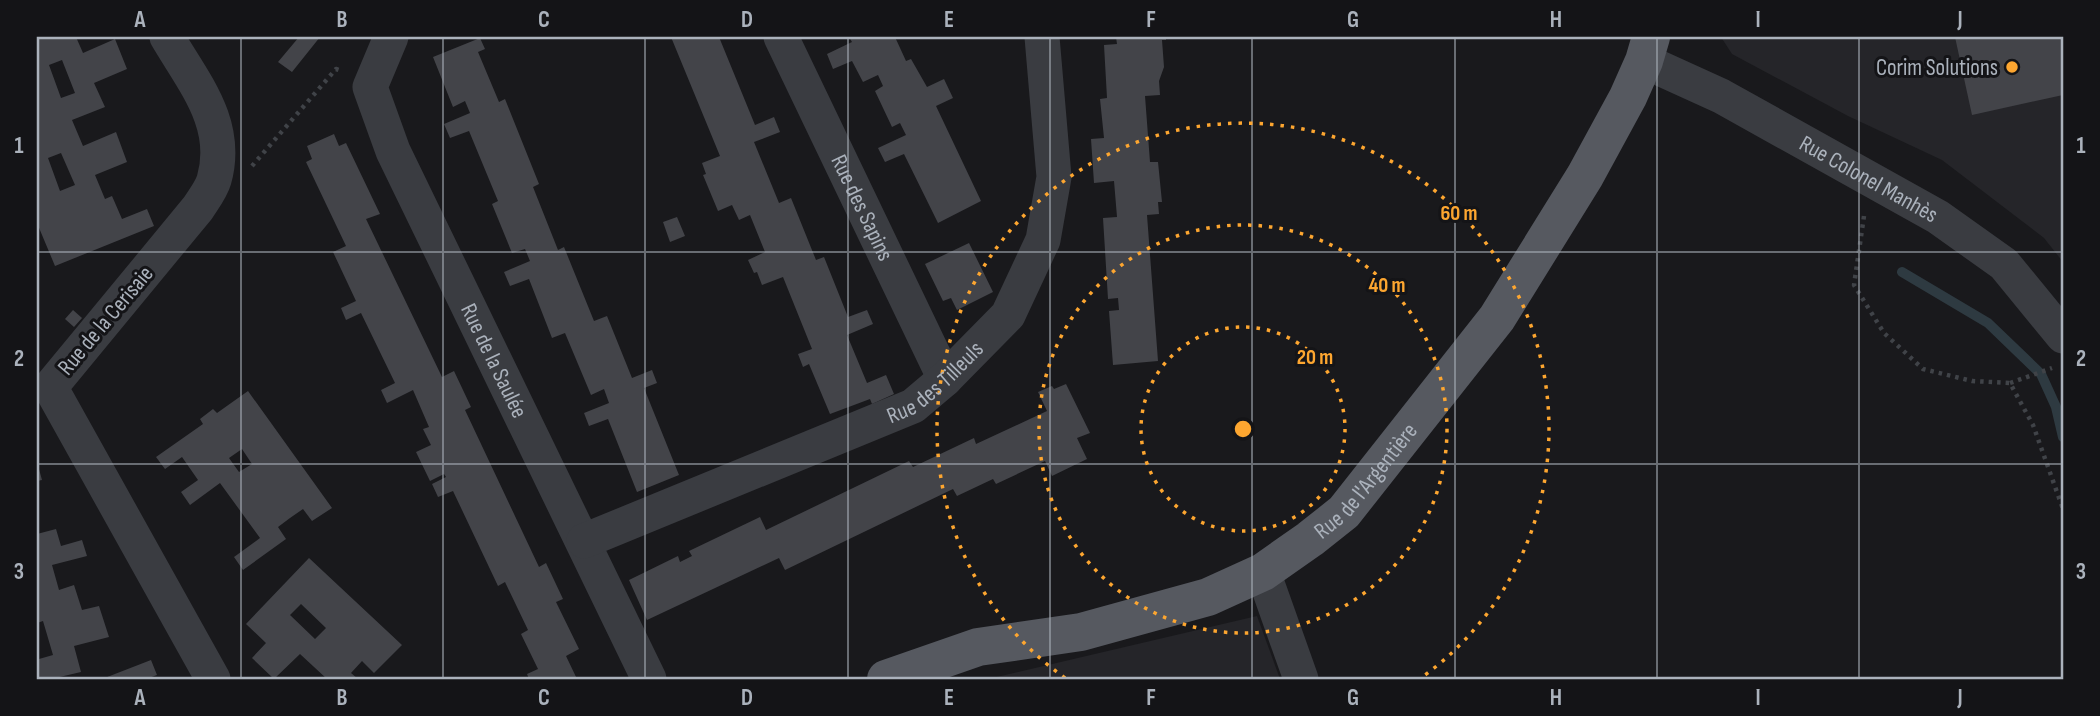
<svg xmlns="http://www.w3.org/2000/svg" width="2100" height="716" viewBox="0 0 2100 716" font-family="'Sofia Sans Condensed',sans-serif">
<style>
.built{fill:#252529}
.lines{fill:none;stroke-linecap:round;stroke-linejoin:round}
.stream{stroke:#2e3a41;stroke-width:10}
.building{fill:#434449;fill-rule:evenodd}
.path{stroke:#404348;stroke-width:4.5;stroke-dasharray:3.5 5;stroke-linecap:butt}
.minor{stroke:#3a3c41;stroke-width:35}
.major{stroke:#565960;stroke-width:38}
.grid{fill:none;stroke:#abb2bc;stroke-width:2;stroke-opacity:0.55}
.ring{fill:none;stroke:#fda630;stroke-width:3.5;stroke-dasharray:3.5 7}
.poi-dot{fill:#fda630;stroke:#141417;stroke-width:2.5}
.labels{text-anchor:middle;stroke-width:6;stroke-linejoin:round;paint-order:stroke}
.poi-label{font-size:23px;fill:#abb2bc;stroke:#141417;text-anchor:end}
.street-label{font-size:23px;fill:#abb2bc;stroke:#141417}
.centre{fill:#fda630;stroke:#141417;stroke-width:3.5}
.ring-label{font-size:21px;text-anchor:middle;font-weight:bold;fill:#fda630;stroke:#141417;stroke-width:6;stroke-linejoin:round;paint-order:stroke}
.neatline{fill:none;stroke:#abb2bc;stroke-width:2.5}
.grid-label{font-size:23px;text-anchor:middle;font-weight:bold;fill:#abb2bc}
</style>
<rect width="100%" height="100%" fill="#19191c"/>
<path class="built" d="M1721,37H2063V262L2044,238L1942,160L1848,116L1732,54Z
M1257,616L1280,679H988Z"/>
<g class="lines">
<path class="stream" d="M1902,272L1988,323L2041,374L2056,407L2063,437"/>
</g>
<path class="building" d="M37,37H76L83,53L115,39L127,69L94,83L105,107L72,120L83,146L116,132L127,162L95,175L105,199L112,196L122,219L147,209L154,226L55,266L37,223ZM62,60L75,93L61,98L49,65ZM61,153L75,185L60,191L48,158Z
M299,37H320L292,72L278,62Z
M671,37H719L755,125L774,117L780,132L754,142L779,203L791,198L816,260L824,257L848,317L867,310L873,324L847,335L867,383L886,375L894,394L872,404L870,399L830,414L809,364L803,367L798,354L812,349L783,277L762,285L757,272L754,273L748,260L765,252L750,215L739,220L732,205L718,211L703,175L706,174L702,163L720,156Z
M849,37H895L906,61L911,59L927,87L944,79L953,98L936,106L981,201L938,223L904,154L885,162L878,148L906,135L900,123L892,127L875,91L883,86L878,75L863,82L852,61L833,69L827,54L852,42Z
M1116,37H1166V40H1162L1164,67L1159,81L1160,95L1145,96L1150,162H1158L1162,202H1158L1159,214L1147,215L1158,361L1113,365L1109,311L1119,310L1118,298L1108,299L1103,218L1117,217L1114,181L1094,183L1091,139L1104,138L1100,99L1107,98L1104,45L1117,44Z
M1955,37H2063V95L1972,115Z
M480,38L485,49L478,52L499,102L505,99L539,184L533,187L558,250L564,247L594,321L607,316L632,378L652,370L657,383L644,388L679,475L637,492L608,419L589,426L584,413L609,403L604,389L591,395L565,333L552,338L529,279L510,286L504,272L530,261L525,249L512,253L492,204L498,201L469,131L450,138L444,124L470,113L465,101L453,107L433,57Z
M334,134L339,146L346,143L380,214L366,219L442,377L454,371L471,407L465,410L539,567L546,563L563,599L556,602L579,649L566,656L577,679H529L527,674L538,669L521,634L528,630L505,582L498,586L453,491L438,497L432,484L446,477L444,474L430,481L416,452L431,445L423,429L429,427L413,390L387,403L381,390L395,383L361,313L346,320L341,308L356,301L333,252L346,246L306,162L312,159L307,146Z
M677,217L685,236L670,242L663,222Z
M969,243L993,292L957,310L951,298L943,301L925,264Z
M73,310L82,318L74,327L65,319Z
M1066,384L1090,433L1077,438L1087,459L1052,476L1045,461L996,484L993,479L957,496L953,489L785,570L779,558L647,620L629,580L678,556L680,562L692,556L689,551L760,517L766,530L909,461L913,467L974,438L976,444L1047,411L1038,392L1052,386L1054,389Z
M248,391L332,508L312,521L303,509L290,518L278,527L286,539L243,570L234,557L260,538L220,483L190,505L181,492L198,480L182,457L165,469L156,457L203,424L200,419L213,409L217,413ZM242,449L252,464L239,472L229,458Z
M37,462L42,480L37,481Z
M56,529L61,546L82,540L87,556L52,565L59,590L74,585L82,610L99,606L109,637L74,646L81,672L51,679H37V653L39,659L53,655L43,621L37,623V534Z
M309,558L402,645L374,673L362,661L351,673L358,679H327L300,654L274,679L252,658L266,643L246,624ZM301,604L326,628L315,639L290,615Z
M151,660L157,675L146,679H102Z"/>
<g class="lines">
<path class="path" d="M252,166L336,69L339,70
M1864,216L1854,285L1884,333L1923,369L1972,381L2010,383L2033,425L2063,509
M2010,383L2052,368"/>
<g class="minor">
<path d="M167,37C194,83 230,124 214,180C211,190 203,200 198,208L52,385L53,392L213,679"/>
<path id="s1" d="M391,37L370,87L393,151L649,679"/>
<path id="s2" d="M781,37L945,379"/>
<path id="s3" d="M1644,61L1721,96L1938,217L2004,264L2063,336"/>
<path id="s4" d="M584,541L913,406L945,379L1008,315L1043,240L1054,177L1042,37"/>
<path d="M1263,572L1301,679"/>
</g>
<path class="major" id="s5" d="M886,679L978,647L1081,632L1208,597L1263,572L1310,539L1344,512L1497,318L1585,176L1628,97L1644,61L1651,37"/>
</g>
<path class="grid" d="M241,37V679M443,37V679M645,37V679M848,37V679M1050,37V679M1252,37V679M1455,37V679M1657,37V679M1859,37V679M37,252H2063M37,464H2063"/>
<g class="ring">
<circle cx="1243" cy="429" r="102"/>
<circle cx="1243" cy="429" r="204"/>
<path d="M1065 678A306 306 0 1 1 1421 678"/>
</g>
<circle class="poi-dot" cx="2012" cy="67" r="7"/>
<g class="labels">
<g class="poi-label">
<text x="1998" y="75">Corim Solutions</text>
</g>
<g class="street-label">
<text dy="8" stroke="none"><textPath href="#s3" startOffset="254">Rue Colonel Manhès</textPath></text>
<text dy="8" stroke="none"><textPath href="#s2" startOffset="189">Rue des Sapins</textPath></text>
<text transform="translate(105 320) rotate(-50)" y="8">Rue de la Cerisaie</text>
<text dy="8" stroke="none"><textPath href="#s1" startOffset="355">Rue de la Saulée</textPath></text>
<text dy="8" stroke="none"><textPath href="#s4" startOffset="387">Rue des Tilleuls</textPath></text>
<text dy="8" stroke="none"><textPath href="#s5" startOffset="532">Rue de l'Argentière</textPath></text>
</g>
</g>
<circle cx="1243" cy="429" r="10" class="centre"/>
<g class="ring-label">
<text x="1459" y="220">60 m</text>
<text x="1387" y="292">40 m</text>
<text x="1315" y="364">20 m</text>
</g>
<rect width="2100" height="716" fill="none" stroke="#141417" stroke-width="77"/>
<rect x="38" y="38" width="2024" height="640" class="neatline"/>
<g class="grid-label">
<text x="140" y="27">A</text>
<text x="342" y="27">B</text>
<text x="544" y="27">C</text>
<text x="747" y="27">D</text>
<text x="949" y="27">E</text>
<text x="1151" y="27">F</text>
<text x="1353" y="27">G</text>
<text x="1556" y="27">H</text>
<text x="1758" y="27">I</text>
<text x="1960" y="27">J</text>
<text x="19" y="153">1</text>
<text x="2081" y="153">1</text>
<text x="19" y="366">2</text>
<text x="2081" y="366">2</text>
<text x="19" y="579">3</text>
<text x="2081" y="579">3</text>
<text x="140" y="705">A</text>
<text x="342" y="705">B</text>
<text x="544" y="705">C</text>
<text x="747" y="705">D</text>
<text x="949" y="705">E</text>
<text x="1151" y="705">F</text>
<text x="1353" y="705">G</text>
<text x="1556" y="705">H</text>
<text x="1758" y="705">I</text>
<text x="1960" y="705">J</text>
</g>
</svg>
